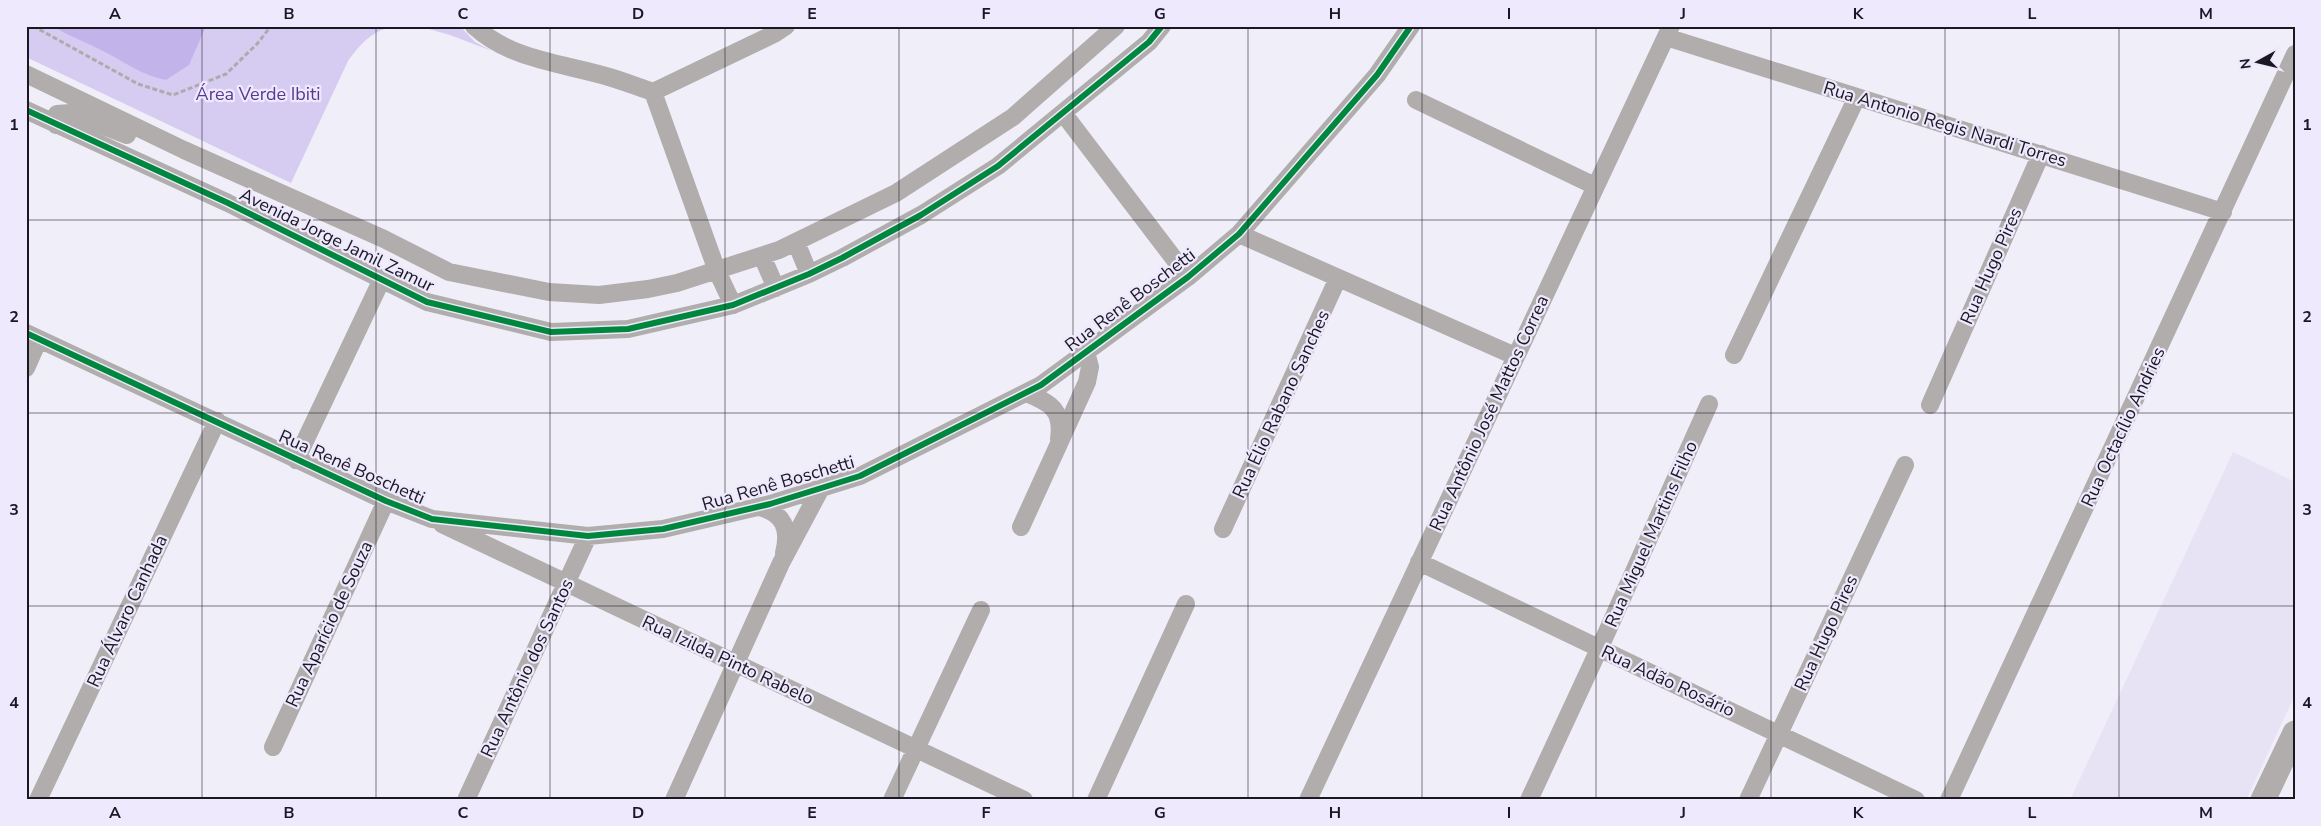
<svg xmlns="http://www.w3.org/2000/svg" width="2321" height="826" viewBox="0 0 2321 826" font-family="'Nunito Sans',sans-serif">
<style>
.built{fill:#e7e3f5}
.green{fill:#d6ccf1}
.water{fill:#c3b3eb}
.lines{fill:none;stroke-linecap:round;stroke-linejoin:round}
.path{stroke:#aeabac;stroke-width:3;stroke-dasharray:5 2.5;stroke-linecap:butt}
.street{stroke:#b0adac;stroke-width:18}
.secondary{stroke:#b0adac;stroke-width:25}
.cycleway-casing{stroke:#eee9fd;stroke-width:9}
.cycleway{stroke:#00873e;stroke-width:6}
.grid{fill:none;stroke:#1b1824;stroke-width:1;stroke-opacity:0.55}
.labels{text-anchor:middle;stroke-width:4.5;stroke-linejoin:round;paint-order:stroke}
.park-label{font-size:18px;fill:#583990;stroke:#eee9fd}
.street-label{font-size:18px;fill:#1b1824;stroke:#eee9fd}
.neatline{fill:none;stroke:#1b1824;stroke-width:2}
.grid-label{font-size:16px;text-anchor:middle;font-weight:bold;fill:#1b1824}
</style>
<rect width="100%" height="100%" fill="#f0eef8"/>
<path class="built" d="M2233,452L2295,482V695L2246,800H2070Z"/>
<path class="green" d="M26,26H394C371,32 362,42 348,61L291,183L26,57Z
M418,26H460L475,42L492,51L450,35Z"/>
<path class="water" d="M53,26H206L189,65L166,80C140,75 122,60 99,49C82,40 70,37 53,26Z"/>
<g class="lines">
<path class="path" d="M33,26L138,84L173,95L226,74L257,44L271,26"/>
<path class="street" d="M474,26C511,60 562,63 609,77C623,81 638,87 653,92L717,271L733,305
M1666,37L2223,212
M26,74L184,150L384,239L449,272L549,292L599,295L648,289L677,283L779,250L896,193L1013,117L1116,26
M653,92L774,34L786,26
M1416,100L1595,186
M26,110L228,203L427,302L551,332L628,329L733,305L809,274L842,258L921,215L998,166L1149,42L1162,26
M1063,113L1188,277
M56,125L57,114L71,113L127,135
M1239,234L1515,356
M796,242L809,274
M762,256L776,288
M26,333L386,501L432,519L588,536L663,529L770,504L860,476L1041,385L1188,277L1239,234L1377,75L1411,26
M1734,355L1857,97
M26,368L39,339
M1026,393C1051,403 1063,410 1059,439
M1930,405L2041,154
M296,460L382,279
M759,507C784,513 790,529 784,553
M442,524L1024,800
M1021,527L1087,382L1090,367L1086,352
M1223,529L1338,278
M1419,562L1916,800
M273,747L386,501
M38,800L217,421
M466,800L588,536
M674,800L781,563L821,488
M892,800L981,610
M1096,800L1186,604
M1308,800L1671,26
M1529,800L1606,634L1709,404
M1748,800L1905,465
M1949,800L2295,54"/>
<path class="secondary" d="M2263,800L2295,733"/>
<g class="cycleway-casing">
<path id="cycleway" d="M26,110L228,203L427,302L551,332L628,329L733,305L809,274L842,258L921,215L998,166L1149,42L1162,26
M26,333L386,501L432,519L588,536L663,529L770,504L860,476L1041,385L1188,277L1239,234L1377,75L1411,26"/>
</g>
<use href="#cycleway" class="cycleway"/>
</g>
<path class="grid" d="M202,26V800M376,26V800M550,26V800M725,26V800M899,26V800M1073,26V800M1248,26V800M1422,26V800M1596,26V800M1771,26V800M1945,26V800M2119,26V800M26,220H2295M26,413H2295M26,606H2295"/>
<g class="labels">
<g class="park-label">
<text x="258" y="100">Área Verde Ibiti</text>
</g>
<g class="street-label">
<text transform="translate(1945 124) rotate(17)" y="6">Rua Antonio Regis Nardi Torres</text>
<text transform="translate(337 240) rotate(26)" y="6">Avenida Jorge Jamil Zamur</text>
<text transform="translate(1991 266) rotate(-66)" y="6">Rua Hugo Pires</text>
<text transform="translate(1130 300) rotate(-37)" y="6">Rua Renê Boschetti</text>
<text transform="translate(1281 404) rotate(-65)" y="6">Rua Élio Rabano Sanches</text>
<text transform="translate(1489 413) rotate(-65)" y="6">Rua Antônio José Mattos Correa</text>
<text transform="translate(2123 427) rotate(-65)" y="6">Rua Octacílio Andries</text>
<text transform="translate(352 467) rotate(24)" y="6">Rua Renê Boschetti</text>
<text transform="translate(778 483) rotate(-16)" y="6">Rua Renê Boschetti</text>
<text transform="translate(1651 534) rotate(-66)" y="6">Rua Miguel Martins Filho</text>
<text transform="translate(127 611) rotate(-65)" y="6">Rua Álvaro Canhada</text>
<text transform="translate(329 624) rotate(-65)" y="6">Rua Aparício de Souza</text>
<text transform="translate(1826 633) rotate(-65)" y="6">Rua Hugo Pires</text>
<text transform="translate(728 660) rotate(25)" y="6">Rua Izilda Pinto Rabelo</text>
<text transform="translate(527 668) rotate(-65)" y="6">Rua Antônio dos Santos</text>
<text transform="translate(1668 681) rotate(25)" y="6">Rua Adão Rosário</text>
</g>
</g>
<rect width="2321" height="826" fill="none" stroke="#eee9fd" stroke-width="55"/>
<g transform="translate(2258 62) rotate(262)" stroke="#eee9fd" stroke-width="4" paint-order="stroke">
<path d="M0-4L9 19L0 12L-9 19Z" fill="#1b1824"/>
<text y="-8" font-size="14" font-weight="bold" text-anchor="middle" fill="#1b1824">N</text>
</g>
<rect x="28" y="28" width="2266" height="770" class="neatline"/>
<g class="grid-label">
<text x="115" y="19">A</text>
<text x="289" y="19">B</text>
<text x="463" y="19">C</text>
<text x="638" y="19">D</text>
<text x="812" y="19">E</text>
<text x="986" y="19">F</text>
<text x="1160" y="19">G</text>
<text x="1335" y="19">H</text>
<text x="1509" y="19">I</text>
<text x="1683" y="19">J</text>
<text x="1858" y="19">K</text>
<text x="2032" y="19">L</text>
<text x="2206" y="19">M</text>
<text x="14" y="130">1</text>
<text x="2307" y="130">1</text>
<text x="14" y="322">2</text>
<text x="2307" y="322">2</text>
<text x="14" y="515">3</text>
<text x="2307" y="515">3</text>
<text x="14" y="708">4</text>
<text x="2307" y="708">4</text>
<text x="115" y="818">A</text>
<text x="289" y="818">B</text>
<text x="463" y="818">C</text>
<text x="638" y="818">D</text>
<text x="812" y="818">E</text>
<text x="986" y="818">F</text>
<text x="1160" y="818">G</text>
<text x="1335" y="818">H</text>
<text x="1509" y="818">I</text>
<text x="1683" y="818">J</text>
<text x="1858" y="818">K</text>
<text x="2032" y="818">L</text>
<text x="2206" y="818">M</text>
</g>
</svg>
